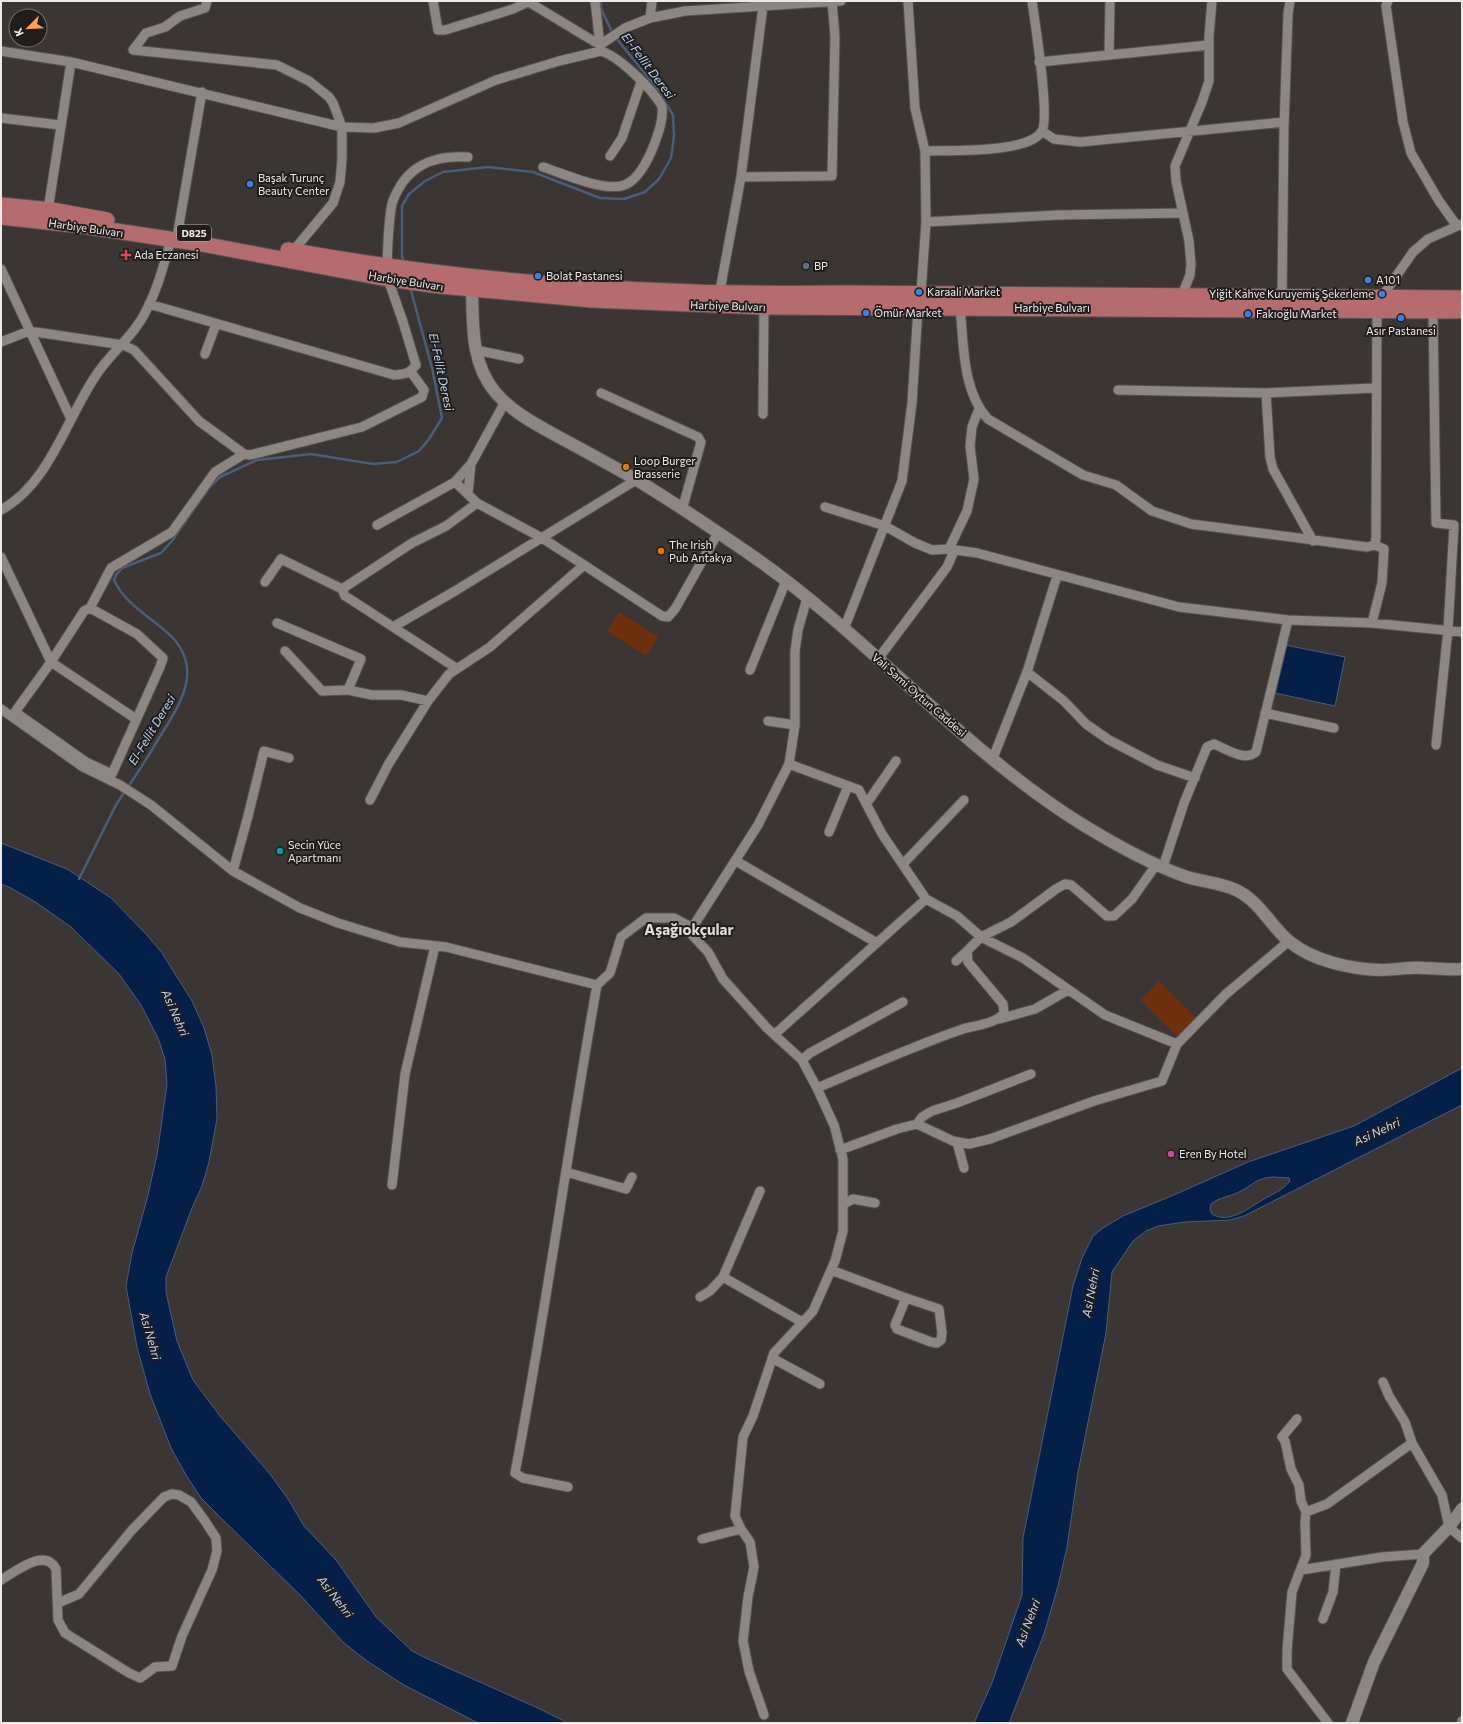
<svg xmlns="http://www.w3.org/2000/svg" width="1463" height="1724" viewBox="0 0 1463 1724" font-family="Commissioner,sans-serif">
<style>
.green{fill:#6f310d}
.water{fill:#042049;stroke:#4a5d79;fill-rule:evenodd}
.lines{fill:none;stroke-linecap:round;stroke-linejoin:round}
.stream{stroke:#4a5d79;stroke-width:2.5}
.minor-casing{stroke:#575251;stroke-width:11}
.tertiary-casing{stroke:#575251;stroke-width:14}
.primary-casing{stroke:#575251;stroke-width:17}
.minor{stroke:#8d8784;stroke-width:9}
.tertiary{stroke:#8d8784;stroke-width:12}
.primary{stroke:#b46c6d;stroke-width:15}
.shop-dot{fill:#3f7fe0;stroke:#201e1d;stroke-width:1.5}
.health-dot{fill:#e0444e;stroke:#201e1d;stroke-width:1.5}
.service-dot{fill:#5c6f8a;stroke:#201e1d;stroke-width:1.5}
.food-dot{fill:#e8710a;stroke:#201e1d;stroke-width:1.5}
.culture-dot{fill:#0f9aa8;stroke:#201e1d;stroke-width:1.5}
.hotel-dot{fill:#d1479c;stroke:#201e1d;stroke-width:1.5}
.labels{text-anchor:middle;stroke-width:4;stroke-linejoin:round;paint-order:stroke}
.shield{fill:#201e1d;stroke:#b0adac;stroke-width:1}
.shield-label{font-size:10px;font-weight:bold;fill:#edeae9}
.poi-label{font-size:11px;fill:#edeae9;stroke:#201e1d;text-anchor:start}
.street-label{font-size:11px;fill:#edeae9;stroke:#201e1d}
.water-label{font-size:12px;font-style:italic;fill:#bed5f8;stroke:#201e1d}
.district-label{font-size:15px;font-weight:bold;fill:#e3dcda;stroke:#201e1d}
</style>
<rect width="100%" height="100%" fill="#3b3634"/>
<path class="green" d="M619,612L658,637L646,656L607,631Z
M1159,981L1197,1019L1178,1038L1141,1000Z"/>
<path class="water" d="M1285,645L1345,657L1335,706L1275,693Z
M1,843L67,869L111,898L146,934L162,953L192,1001L204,1028L212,1055L216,1086L217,1119L209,1162L202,1186L192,1208L166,1277V1292L177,1341L193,1380L220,1416L270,1474L288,1499L304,1526L336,1560L376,1617L412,1651L426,1658L540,1709L568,1723H478L404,1685L367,1661L344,1643L300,1595L218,1515L201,1498L186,1475L171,1448L150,1394L137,1347L126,1286L132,1253L147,1199L157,1155L167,1084L165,1059L158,1038L141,1005L119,974L71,927L37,903L11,888L1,884Z
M1462,1068V1105L1244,1216L1230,1220L1185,1222L1158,1226L1146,1231L1133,1241L1112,1272L1106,1333L1078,1472L1067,1547L1058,1586L1044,1634L1009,1723H974L992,1683L1022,1595L1023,1538L1073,1286L1082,1258L1093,1236L1103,1228L1123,1216L1176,1194L1248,1162L1354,1126ZM1273,1177L1289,1178L1290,1181C1283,1190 1273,1194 1264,1199C1250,1207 1229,1225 1212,1214L1210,1210L1211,1204C1220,1197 1229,1197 1239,1192C1253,1185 1256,1178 1273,1177Z"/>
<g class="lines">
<path class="stream" d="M601,1V9L613,34
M404,262L402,256V206L409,194L425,181L443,172L488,167L533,172L600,198L624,199L645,192L659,179L671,158L674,136L673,115L656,87L616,38
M128,787C139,771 149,755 159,738C179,706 204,671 172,637C153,618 126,606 114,580L116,575L122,568L161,553L172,541L209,488L220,477L257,460L311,454L373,464L397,462L419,451L429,439L442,418L432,368L410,287
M79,879L116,805L125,791"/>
<g class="minor-casing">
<path id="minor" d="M207,1L205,8L180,16L165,27L146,33L133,50L277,65L309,81L329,97L333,103L342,127
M433,1L438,30H445L513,9L528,2
M527,1L600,45L595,1
M908,1L915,108L925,151L926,222L921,293
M1388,1L1386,6L1403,122L1411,153L1439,201L1457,226
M650,18L652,1
M1,51L71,62
M1109,54L1110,1
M1039,62L1209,45
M1,118L60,125
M1042,131L1054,139L1080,142L1284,122
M925,151C949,150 1029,154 1042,131C1050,116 1035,23 1032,1
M610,156L622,138L641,82
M543,167C564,174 599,190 621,186C636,183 646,164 652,150C657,137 664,120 662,106C652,89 620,57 601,51
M741,177L832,176L835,37L832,1
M48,210L71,62L342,127
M926,222L1058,215L1183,213
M178,231L202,92
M293,251L333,203L340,182L342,159V127L374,128L399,123L496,80L559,61L601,51L600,45L625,28L650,18L685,11L841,1
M387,265C388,245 388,223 392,204C393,199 396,194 398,190C412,163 439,155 468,157
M1,269L71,419
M1182,295L1190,275L1191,264L1189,241L1176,181L1175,166L1202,102L1209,81V36L1212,1
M719,296L741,177L763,6
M1282,297L1284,127L1288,14L1290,1
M1381,298L1413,252L1428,239L1462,224
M149,304L394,375C405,374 409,374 416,365L403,322L388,279
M960,308C964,344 962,391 988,419L1083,475L1116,485L1152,511L1191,524L1367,547L1375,545L1376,537L1377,310
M1433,311L1436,523L1454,525L1448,630L1436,745
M1,342L29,331L123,345L134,350L199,421L244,454L250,455L362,427L422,397L424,390L411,372
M476,350L519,359
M205,354L216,324
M1118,390L1266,393L1375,388
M601,393L698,437L701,442L682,510
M1266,393L1270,457L1273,469L1313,541
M505,402L471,464L455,482L477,503L542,538L584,565
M763,414L764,304
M468,493L471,464
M825,507L885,526L915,543L932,550L949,549L977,553L1179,607L1288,620L1372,623L1462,632
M1,510C51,483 67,415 99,371C114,350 135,334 146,311C158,288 164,264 171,239
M377,525L455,482
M949,549L967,511L974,479L970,446L972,427L979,409
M1,557L51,662L136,719
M265,582L281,559L342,589
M90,608L137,634L163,658L160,667L112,774L86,762L15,712L51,662L84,611Z
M90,608L111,568L172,532L215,472L244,454
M277,623L361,659L348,690
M1372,623L1382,583L1384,549L1375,545
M393,627L455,591L636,480
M844,629L902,481L912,403L918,308
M285,651L322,691L348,690L372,695H401L428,701L449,674L490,647L584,565L662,616L668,617L675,609L718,533
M878,659L947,567L954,551
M456,668L350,599L345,596L342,589L412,543L446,526L477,503
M750,670L786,581
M1027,672L1064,701L1086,724L1109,740L1157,765L1195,778
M1,709L83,767L120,785L151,805L233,871L300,908L338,923L400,942L446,947L597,985L610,973L621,937L646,918H674L693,928
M1265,713L1334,728
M768,721L795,725
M993,758L1027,672L1057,576
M789,764L859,790L882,834L926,899L957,916L981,937L1011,922L1056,889L1065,884L1071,885L1077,890L1107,916H1114L1132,899L1156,865
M370,800L388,765L428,701
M867,803L896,761
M829,832L848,786
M736,861L877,943
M903,864L964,800
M1163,867L1184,803L1207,747L1214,744C1226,749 1245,762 1256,752L1288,620
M233,871L248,816L264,751L289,758
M956,961L967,951
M999,1019L1035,1009L1068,990
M775,1034L926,899
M802,1060L810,1053L903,1002
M817,1088C865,1068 913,1046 963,1029C977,1025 995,1024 1004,1013L1003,1004L968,962L967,951L981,937L1023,958L1105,1015L1177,1044
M917,1124L922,1117L932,1111L957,1103L1031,1074
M957,1142L964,1168
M840,1150L897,1129L917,1124L953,1141L969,1144L990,1139L1094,1101L1162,1081L1177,1044L1226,994L1289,941
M566,1172L626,1189L632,1177
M392,1185L405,1074L435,946
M844,1204L853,1199L875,1203
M831,1270L906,1298
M723,1277L760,1191
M700,1297L710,1291L723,1277L802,1322
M906,1298L939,1309L942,1333L941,1340L937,1343L931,1342L897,1329L895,1325Z
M772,1358L820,1384
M1383,1382L1389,1396L1405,1422L1412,1443
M1297,1419L1282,1437L1285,1441L1291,1469L1299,1485L1301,1501L1306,1512L1305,1523L1306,1555L1292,1592L1287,1651V1669L1328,1723
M568,1487L523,1478L515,1473C546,1311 568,1147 597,985
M1306,1512L1327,1504L1412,1443L1442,1495L1449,1527L1462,1538
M702,1539L741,1529
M1301,1570L1382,1557L1423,1554
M1,1580C15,1572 45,1547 56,1569L58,1620L65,1633L129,1673L140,1678L155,1667L172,1666L182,1636L212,1570L217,1551L216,1538L205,1521L191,1502L179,1495L172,1494L164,1497L132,1530L79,1594L58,1603
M1323,1619L1333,1592L1336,1564
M764,1715L749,1671L743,1641L748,1597L754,1567L750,1542L741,1529L735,1516L743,1437L753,1416L774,1353L813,1311L835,1261L843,1231V1159L834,1125L817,1088L802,1060L767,1028L723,979L708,952L692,935L694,925L758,825L789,764L795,725V651L798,630L807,598
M1462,1723V1721"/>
</g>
<g class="tertiary-casing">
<path id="tertiary" d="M472,290C473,326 471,363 495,392C512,412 535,424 557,436C583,450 609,464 635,479C674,502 713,529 751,555C867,635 960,748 1080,823C1114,844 1149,864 1187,877C1203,882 1221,883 1236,890C1260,901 1271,927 1290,942C1313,961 1351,969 1380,970C1395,970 1409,967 1424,968C1437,968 1449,970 1462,969
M1352,1723L1374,1662L1423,1563V1554L1449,1527L1462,1509"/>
</g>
<g class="primary-casing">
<path id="primary" d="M1,205L52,210L107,220
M1,217L83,226L202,244L388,279L440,286L592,300L763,307L1462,311
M288,250C471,283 658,296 844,293L1462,298"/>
</g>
<use href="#minor" class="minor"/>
<use href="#tertiary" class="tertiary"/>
<use href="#primary" class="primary"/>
</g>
<g class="shop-dot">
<circle cx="250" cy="184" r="4"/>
<circle cx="538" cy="276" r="4"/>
<circle cx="1368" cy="280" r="4"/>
<circle cx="919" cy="292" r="4"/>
<circle cx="1382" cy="294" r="4"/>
<circle cx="866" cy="313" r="4"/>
<circle cx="1248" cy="314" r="4"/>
<circle cx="1401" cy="318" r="4"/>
</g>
<path class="health-dot" d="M124 249h4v4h4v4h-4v4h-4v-4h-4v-4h4z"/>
<circle class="service-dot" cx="806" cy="266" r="4"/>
<g class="food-dot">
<circle cx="626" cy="467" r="4"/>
<circle cx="661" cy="551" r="4"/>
</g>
<circle class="culture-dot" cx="280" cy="851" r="4"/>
<circle class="hotel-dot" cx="1171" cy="1154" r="4"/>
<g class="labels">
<rect class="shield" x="177" y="225" width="34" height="16" rx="3"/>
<g class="shield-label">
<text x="194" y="237">D825</text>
</g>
<g class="poi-label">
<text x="258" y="182">Başak Turunç<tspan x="258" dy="13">Beauty Center</tspan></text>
<text x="134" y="259">Ada Eczanesi</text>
<text x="814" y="270">BP</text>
<text x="546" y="280">Bolat Pastanesi</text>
<text x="1376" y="284">A101</text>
<text x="927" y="296">Karaali Market</text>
<text x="1374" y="298" text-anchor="end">Yiğit Kahve Kuruyemiş Şekerleme</text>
<text x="874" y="317">Ömür Market</text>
<text x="1256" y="318">Fakıoğlu Market</text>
<text x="1401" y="335" text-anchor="middle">Asır Pastanesi</text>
<text x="634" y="465">Loop Burger<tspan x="634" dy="13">Brasserie</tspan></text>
<text x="669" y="549">The Irish<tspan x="669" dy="13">Pub Antakya</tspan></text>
<text x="288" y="849">Secin Yüce<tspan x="288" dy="13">Apartmanı</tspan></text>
<text x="1179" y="1158">Eren By Hotel</text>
</g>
<g class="street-label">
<text transform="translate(86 228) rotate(8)" y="4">Harbiye Bulvarı</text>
<text transform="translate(406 281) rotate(9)" y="4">Harbiye Bulvarı</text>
<text transform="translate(728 306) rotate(2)" y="4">Harbiye Bulvarı</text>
<text x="1052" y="312">Harbiye Bulvarı</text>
<text transform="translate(919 695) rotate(41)" y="4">Vali Sami Oytun Caddesi</text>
</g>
<g class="water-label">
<text transform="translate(648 66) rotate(53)" y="4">El-Fellit Deresi</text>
<text transform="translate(441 372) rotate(78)" y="4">El-Fellit Deresi</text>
<text transform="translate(152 730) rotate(-59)" y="4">El-Fellit Deresi</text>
<text transform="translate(175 1013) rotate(66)" y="4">Asi Nehri</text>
<text transform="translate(1377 1132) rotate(-25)" y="4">Asi Nehri</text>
<text transform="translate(1091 1293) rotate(-79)" y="4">Asi Nehri</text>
<text transform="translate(150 1336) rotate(74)" y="4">Asi Nehri</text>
<text transform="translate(335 1597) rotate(52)" y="4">Asi Nehri</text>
<text transform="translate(1028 1623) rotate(-69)" y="4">Asi Nehri</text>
</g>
<g class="district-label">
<text x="689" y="935">Aşağıokçular</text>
</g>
</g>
<rect width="1463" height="1724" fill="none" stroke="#edeae9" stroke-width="4"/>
<g transform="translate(28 28) rotate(246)"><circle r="19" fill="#201e1d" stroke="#72706f"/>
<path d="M0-3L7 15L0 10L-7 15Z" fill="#fc9d54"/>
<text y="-6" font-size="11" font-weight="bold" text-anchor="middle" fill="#edeae9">K</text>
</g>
</svg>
